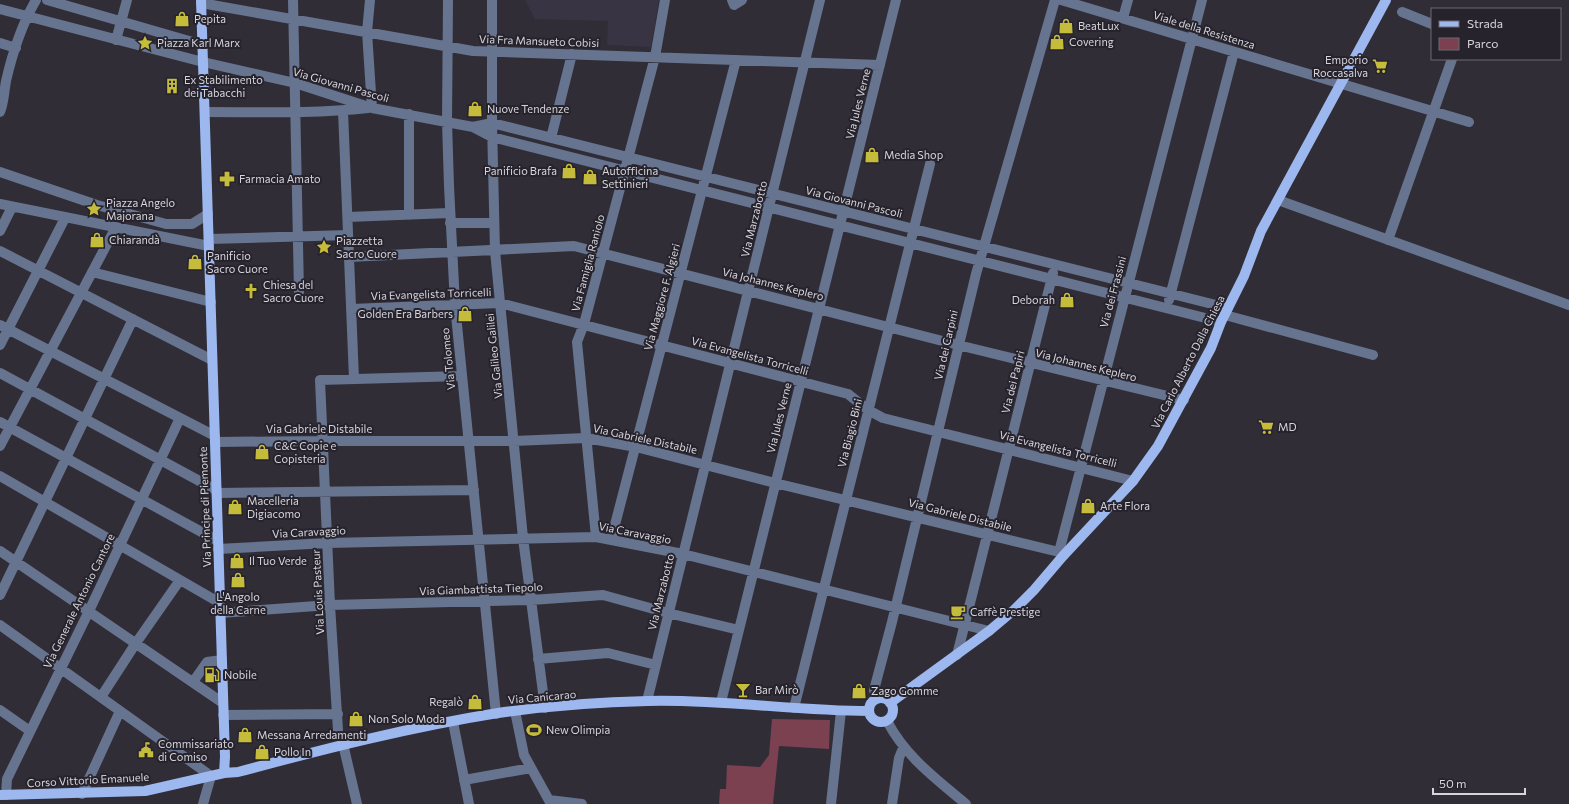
<svg xmlns="http://www.w3.org/2000/svg" width="1569" height="804" viewBox="0 0 1569 804" font-family="Commissioner,sans-serif">
<style>
.built{fill:#383444}
.green{fill:#7b4150}
.lines{fill:none;stroke-linecap:round;stroke-linejoin:round}
.minor{stroke:#67748f;stroke-width:10}
.major{stroke:#9db8ef;stroke-width:10}
.labels{text-anchor:middle;stroke-width:4;stroke-linejoin:round;paint-order:stroke}
.poi-label{font-size:11px;fill:#d7d5dc;stroke:#26232d;text-anchor:start}
.street-label{font-size:11px;fill:#d7d5dc;stroke:#26232d}
</style>
<rect width="100%" height="100%" fill="#302d37"/>
<path class="built" d="M525,0H659L651,47L607,45L608,21L535,19Z"/>
<path class="green" d="M772,719L830,720L829,749L779,746L773,804H719L720,789H726L727,765L760,767L769,755Z"/>
<g class="lines">
<path class="minor" d="M47,0L203,45
M293,0L299,292
M370,0L367,32L372,108
M448,0L447,122L449,186L455,305L496,714
M492,0V123L495,251L523,538L545,708
M732,0L734,5L742,0
M1061,0L1469,122
M201,3L473,51L880,65
M0,9L203,62L295,83L372,108L473,127L492,137L1221,322
M1402,12L1432,24
M1123,18L1128,0
M116,40L127,0
M0,43L16,48
M343,111L354,379
M0,112C4,102 4,92 6,81C12,55 22,24 36,0
M205,112C259,112 314,114 368,108
M409,114V215
M473,127L492,123L1228,308
M551,138L572,54
M0,172L97,205L166,224H192L208,214
M1278,200L1569,305
M0,204L209,246
M348,217L449,213
M450,223H494
M0,231L12,207
M209,239L348,235
M1388,240L1452,59
M0,251L212,360
M349,257L574,246L958,345L1184,400
M92,272L211,302
M1169,300L1234,52
M351,309L500,303L848,394L868,410L883,418L1133,481
M1225,315L1373,355
M0,325L215,436
M0,345L65,218
M0,373L216,490
M0,422L218,541
M215,442L324,441H514L586,438L636,447L775,483L1059,552L1063,556
M0,446L116,227
M0,476L220,603
M217,493L474,490
M596,537L577,342L584,324L655,57L665,0
M611,540L736,60
M218,549L328,543L596,537L683,554L989,631
M0,551L223,703
M1059,552L1202,0
M0,595L133,319
M220,613L330,605L531,600L603,595L668,613L739,630
M0,625L211,776L203,804
M957,655L1053,273
M538,659L608,653L656,665
M193,682L207,662L222,660
M101,697L136,643L180,580
M876,699L874,690L892,622L976,274L1055,0
M647,701L820,0
M721,702L896,0
M794,708L930,164
M0,710L30,731
M515,711L524,755L551,804
M223,715L338,714
M887,721C906,757 935,778 966,804
M453,722L469,804
M338,730L330,605L320,380L462,376
M343,744L357,804
M464,780L531,768
M82,794L120,711
M6,795L7,779L89,611L180,418
M549,800L582,804
M831,804L841,711
M892,804L899,758L903,748"/>
<path class="major" d="M201,0L225,757L224,773
M869 710a12 12 0 1 1 24 0a12 12 0 1 1-24 0Z
M890,703L989,631L1014,610L1034,590L1063,556L1133,481L1158,446L1211,348L1221,322L1244,276L1261,231L1386,0
M0,795L145,791L224,773L238,772C324,749 410,727 498,713C547,706 598,702 648,701C722,699 795,711 869,711"/>
</g>
<defs>
<g id="shop-bare" transform="scale(1.2)"><path d="M-5-2.5h2.3a2.7 3.5 0 0 1 5.4 0H5L5.5 6h-11ZM-1.5-2.5h3a1.5 2.3 0 0 0-3 0Z" fill="#c6bc3c" stroke="#26232d" stroke-width="2.5" paint-order="stroke"/></g>
<g id="sight-bare" transform="scale(1.2)"><path d="M0-6L1.8-2.2L6-1.7L2.9 1.2L3.7 5.4L0 3.3L-3.7 5.4L-2.9 1.2L-6-1.7L-1.8-2.2Z" fill="#c6bc3c" stroke="#26232d" stroke-width="2.5" paint-order="stroke"/></g>
<g id="supermarket-bare" transform="scale(1.2)"><path d="M-6-5.5h2.5l.6 2H6L4.5 2H-2.5L-4.4-4H-6ZM-1.5 3.2a1.3 1.3 0 1 0 .1 0ZM3 3.2a1.3 1.3 0 1 0 .1 0Z" fill="#c6bc3c" stroke="#26232d" stroke-width="2.5" paint-order="stroke"/></g>
<g id="building-bare" transform="scale(1.2)"><path d="M-4-6H4V6H1V3H-1V6H-4ZM-2.5-4.3h1.7v1.8h-1.7ZM.8-4.3h1.7v1.8H.8ZM-2.5-1h1.7V.8h-1.7ZM.8-1h1.7V.8H.8Z" fill="#c6bc3c" stroke="#26232d" stroke-width="2.5" paint-order="stroke"/></g>
<g id="pharmacy-bare" transform="scale(1.2)"><path d="M-2-6h4v4h4v4h-4v4h-4v-4h-4v-4h4Z" fill="#c6bc3c" stroke="#26232d" stroke-width="2.5" paint-order="stroke"/></g>
<g id="church-bare" transform="scale(1.2)"><path d="M-1.2-6h2.4v3.5h3.3v2.4h-3.3V6h-2.4V-.1h-3.3v-2.4h3.3Z" fill="#c6bc3c" stroke="#26232d" stroke-width="2.5" paint-order="stroke"/></g>
<g id="cafe-bare" transform="scale(1.2)"><path d="M-5.5-4.5H6V0H3Q3 3.5 0 3.5H-2.5Q-5.5 3.5-5.5 0ZM3-3.2v2h1.7v-2ZM-6 4.5H4V6H-6Z" fill="#c6bc3c" stroke="#26232d" stroke-width="2.5" paint-order="stroke"/></g>
<g id="fuel-bare" transform="scale(1.2)"><path d="M-5.5-6h7V0h2V4h1.3V-2.5L3-4.5l.8-.8L6-3V5H2.5V1h-1V6h-7ZM-4.2-4.7v3.2H.2V-4.7Z" fill="#c6bc3c" stroke="#26232d" stroke-width="2.5" paint-order="stroke"/></g>
<g id="bar-bare" transform="scale(1.2)"><path d="M-6-5H6L.8 .8V4.5H3.5V6h-7V4.5H-.8V.8Z" fill="#c6bc3c" stroke="#26232d" stroke-width="2.5" paint-order="stroke"/></g>
<g id="stadium-bare" transform="scale(1.2)"><path d="M0-5a6.5 5 0 1 0 0 10a6.5 5 0 1 0 0-10ZM-3.5-1.8h7v3.6h-7Z" fill="#c6bc3c" stroke="#26232d" stroke-width="2.5" paint-order="stroke"/></g>
<g id="civic-bare" transform="scale(1.2)"><path d="M-.6-6.5H3V-4.5H.6V-3L4-1V1h2V6H-6V1h2V-1L-.6-3ZM-1.2 2.5V6h2.4V2.5Z" fill="#c6bc3c" stroke="#26232d" stroke-width="2.5" paint-order="stroke"/></g>
</defs>
<g fill-rule="evenodd">
<use href="#shop-bare" x="182" y="19"/>
<use href="#shop-bare" x="1066" y="26"/>
<use href="#shop-bare" x="1057" y="42"/>
<use href="#sight-bare" x="145" y="43"/>
<use href="#supermarket-bare" x="1380" y="66"/>
<use href="#building-bare" x="172" y="86"/>
<use href="#shop-bare" x="475" y="109"/>
<use href="#shop-bare" x="872" y="155"/>
<use href="#shop-bare" x="569" y="171"/>
<use href="#shop-bare" x="590" y="177"/>
<use href="#pharmacy-bare" x="227" y="179"/>
<use href="#sight-bare" x="94" y="209"/>
<use href="#shop-bare" x="97" y="240"/>
<use href="#sight-bare" x="324" y="247"/>
<use href="#shop-bare" x="195" y="262"/>
<use href="#church-bare" x="251" y="291"/>
<use href="#shop-bare" x="1067" y="300"/>
<use href="#shop-bare" x="465" y="314"/>
<use href="#supermarket-bare" x="1266" y="427"/>
<use href="#shop-bare" x="262" y="452"/>
<use href="#shop-bare" x="1088" y="506"/>
<use href="#shop-bare" x="235" y="507"/>
<use href="#shop-bare" x="237" y="561"/>
<use href="#shop-bare" x="238" y="580"/>
<use href="#cafe-bare" x="958" y="612"/>
<use href="#fuel-bare" x="212" y="675"/>
<use href="#bar-bare" x="743" y="690"/>
<use href="#shop-bare" x="859" y="691"/>
<use href="#shop-bare" x="475" y="702"/>
<use href="#shop-bare" x="356" y="719"/>
<use href="#stadium-bare" x="534" y="730"/>
<use href="#shop-bare" x="245" y="735"/>
<use href="#civic-bare" x="146" y="750"/>
<use href="#shop-bare" x="262" y="752"/>
</g>
<g class="labels">
<g class="poi-label">
<text x="194" y="23">Pepita</text>
<text x="1078" y="30">BeatLux</text>
<text x="1069" y="46">Covering</text>
<text x="157" y="47">Piazza Karl Marx</text>
<text x="1368" y="64" text-anchor="end">Emporio<tspan x="1368" dy="13">Roccasalva</tspan></text>
<text x="184" y="84">Ex Stabilimento<tspan x="184" dy="13">dei Tabacchi</tspan></text>
<text x="487" y="113">Nuove Tendenze</text>
<text x="884" y="159">Media Shop</text>
<text x="557" y="175" text-anchor="end">Panificio Brafa</text>
<text x="602" y="175">Autofficina<tspan x="602" dy="13">Settinieri</tspan></text>
<text x="239" y="183">Farmacia Amato</text>
<text x="106" y="207">Piazza Angelo<tspan x="106" dy="13">Majorana</tspan></text>
<text x="109" y="244">Chiarandà</text>
<text x="336" y="245">Piazzetta<tspan x="336" dy="13">Sacro Cuore</tspan></text>
<text x="207" y="260">Panificio<tspan x="207" dy="13">Sacro Cuore</tspan></text>
<text x="263" y="289">Chiesa del<tspan x="263" dy="13">Sacro Cuore</tspan></text>
<text x="1055" y="304" text-anchor="end">Deborah</text>
<text x="453" y="318" text-anchor="end">Golden Era Barbers</text>
<text x="1278" y="431">MD</text>
<text x="274" y="450">C&amp;C Copie e<tspan x="274" dy="13">Copisteria</tspan></text>
<text x="247" y="505">Macelleria<tspan x="247" dy="13">Digiacomo</tspan></text>
<text x="1100" y="510">Arte Flora</text>
<text x="249" y="565">Il Tuo Verde</text>
<text x="238" y="601" text-anchor="middle">L'Angolo<tspan x="238" dy="13">della Carne</tspan></text>
<text x="970" y="616">Caffè Prestige</text>
<text x="224" y="679">Nobile</text>
<text x="755" y="694">Bar Mirò</text>
<text x="871" y="695">Zago Gomme</text>
<text x="463" y="706" text-anchor="end">Regalò</text>
<text x="368" y="723">Non Solo Moda</text>
<text x="546" y="734">New Olimpia</text>
<text x="257" y="739">Messana Arredamenti</text>
<text x="158" y="748">Commissariato<tspan x="158" dy="13">di Comiso</tspan></text>
<text x="274" y="756">Pollo In</text>
</g>
<g class="street-label">
<text transform="translate(1204 30) rotate(17)" y="4">Viale della Resistenza</text>
<text transform="translate(539 41) rotate(2)" y="4">Via Fra Mansueto Cobisi</text>
<text transform="translate(341 85) rotate(16)" y="4">Via Giovanni Pascoli</text>
<text transform="translate(858 104) rotate(-76)" y="4">Via Jules Verne</text>
<text transform="translate(854 202) rotate(14)" y="4">Via Giovanni Pascoli</text>
<text transform="translate(754 219) rotate(-76)" y="4">Via Marzabotto</text>
<text transform="translate(588 263) rotate(-75)" y="4">Via Famiglia Raniolo</text>
<text transform="translate(773 284) rotate(14)" y="4">Via Johannes Keplero</text>
<text transform="translate(1113 292) rotate(-75)" y="4">Via dei Frassini</text>
<text transform="translate(431 294) rotate(-2)" y="4">Via Evangelista Torricelli</text>
<text transform="translate(662 297) rotate(-75)" y="4">Via Maggiore F. Algieri</text>
<text transform="translate(946 345) rotate(-77)" y="4">Via dei Carpini</text>
<text transform="translate(494 356) rotate(-96)" y="4">Via Galileo Galilei</text>
<text transform="translate(750 356) rotate(15)" y="4">Via Evangelista Torricelli</text>
<text transform="translate(448 359) rotate(-96)" y="4">Via Tolomeo</text>
<text transform="translate(1188 362) rotate(-63)" y="4">Via Carlo Alberto Dalla Chiesa</text>
<text transform="translate(1086 365) rotate(14)" y="4">Via Johannes Keplero</text>
<text transform="translate(1013 382) rotate(-76)" y="4">Via dei Papiri</text>
<text transform="translate(779 418) rotate(-76)" y="4">Via Jules Verne</text>
<text x="319" y="433">Via Gabriele Distabile</text>
<text transform="translate(850 433) rotate(-76)" y="4">Via Biagio Bini</text>
<text transform="translate(645 439) rotate(12)" y="4">Via Gabriele Distabile</text>
<text transform="translate(1058 449) rotate(14)" y="4">Via Evangelista Torricelli</text>
<text transform="translate(205 507) rotate(-92)" y="4">Via Principe di Piemonte</text>
<text transform="translate(960 515) rotate(14)" y="4">Via Gabriele Distabile</text>
<text transform="translate(309 532) rotate(-3)" y="4">Via Caravaggio</text>
<text transform="translate(635 533) rotate(11)" y="4">Via Caravaggio</text>
<text transform="translate(481 589) rotate(-2)" y="4">Via Giambattista Tiepolo</text>
<text transform="translate(318 592) rotate(-93)" y="4">Via Louis Pasteur</text>
<text transform="translate(661 592) rotate(-76)" y="4">Via Marzabotto</text>
<text transform="translate(79 601) rotate(-64)" y="4">Via Generale Antonio Cantore</text>
<text transform="translate(542 697) rotate(-5)" y="4">Via Canicarao</text>
<text transform="translate(88 780) rotate(-3)" y="4">Corso Vittorio Emanuele</text>
</g>
</g>
<rect x="1431" y="8" width="130" height="52" fill="#26232d" stroke="#6d6a73"/>
<rect x="1439" y="21" width="20" height="6" fill="#9db8ef" stroke="#6d6a73"/>
<text x="1467" y="28" font-size="12" fill="#d7d5dc">Strada</text>
<rect x="1439" y="38" width="20" height="12" fill="#7b4150" stroke="#6d6a73"/>
<text x="1467" y="48" font-size="12" fill="#d7d5dc">Parco</text>
<path d="M1433 788v6h92v-6" fill="none" stroke="#d7d5dc" stroke-width="2"/>
<text x="1439" y="788" font-size="12" fill="#d7d5dc" stroke="#26232d" stroke-width="3" paint-order="stroke">50 m</text>
</svg>
